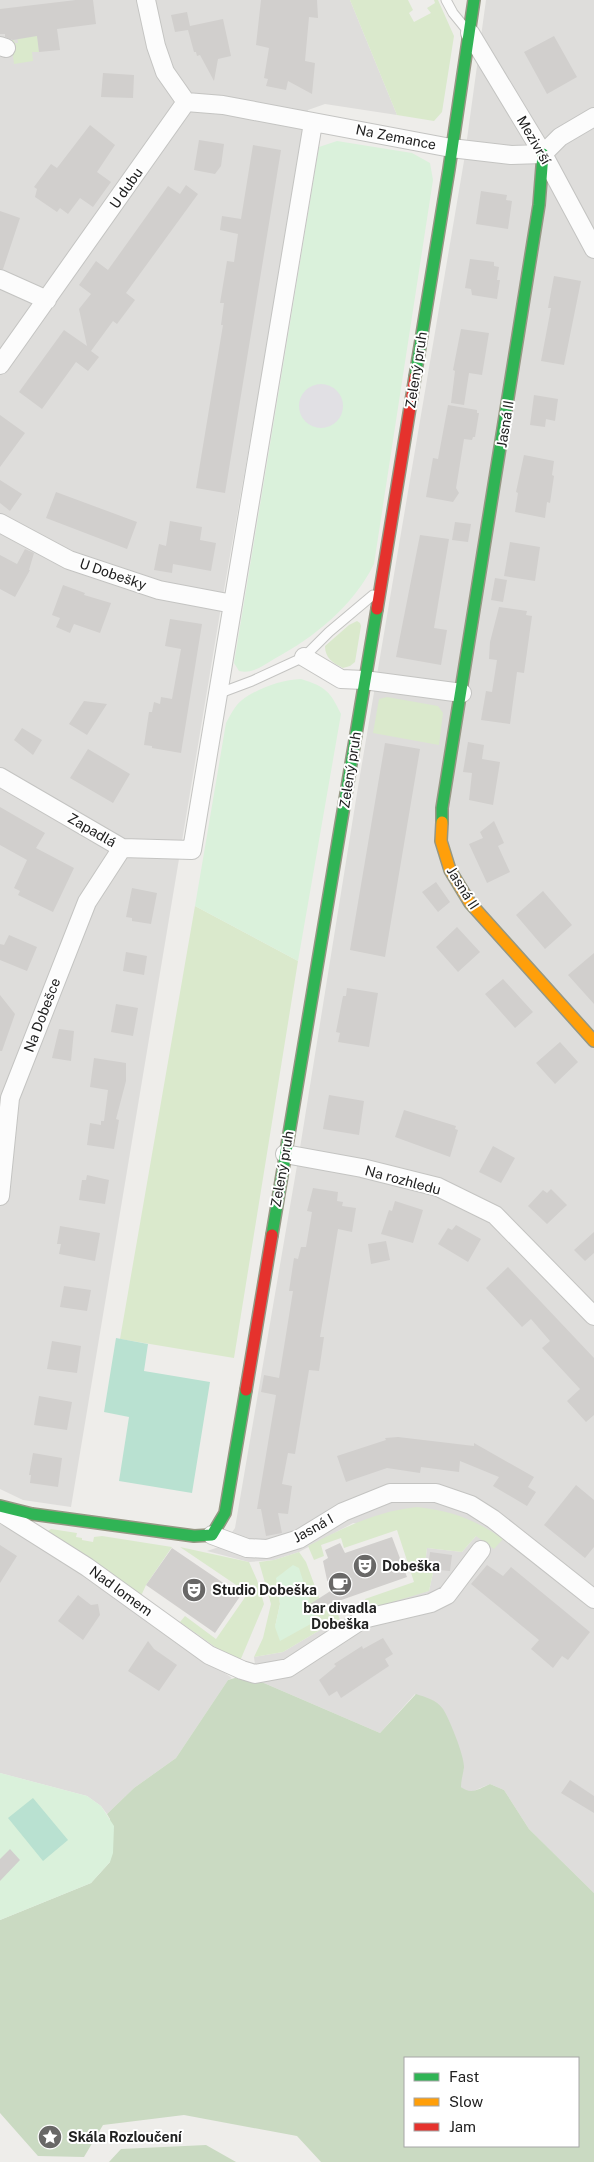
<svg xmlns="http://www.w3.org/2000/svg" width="594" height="2162" viewBox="0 0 594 2162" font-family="'Public Sans',sans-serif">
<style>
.residential{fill:#dedddb}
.grass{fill:#dae9cc;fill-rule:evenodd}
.forest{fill:#cadac2;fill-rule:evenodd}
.park{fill:#daf1db}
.pitch{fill:#b9e1d1}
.plaza{fill:#e1e0e4}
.building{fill:#d1cfcd}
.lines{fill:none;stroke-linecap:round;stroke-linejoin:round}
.lane-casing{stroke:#c4c4c2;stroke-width:11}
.street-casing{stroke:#c4c4c2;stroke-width:20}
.fast-casing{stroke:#959783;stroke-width:14}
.slow-casing{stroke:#959783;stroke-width:14}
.jam-casing{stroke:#959783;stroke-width:14}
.lane{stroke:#fcfcfc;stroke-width:9}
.street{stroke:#fcfcfc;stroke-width:18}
.fast{stroke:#30b455;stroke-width:11}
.slow{stroke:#ff9f0a;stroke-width:11}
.jam{stroke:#e5322d;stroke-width:11}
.labels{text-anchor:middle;stroke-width:4;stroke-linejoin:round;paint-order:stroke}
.street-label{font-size:14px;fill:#212121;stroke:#fff}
.poi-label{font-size:14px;font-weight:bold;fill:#212121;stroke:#fff;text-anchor:start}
</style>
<rect width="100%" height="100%" fill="#eeedea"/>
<path class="residential" d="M0,0H350L397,115L325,104L308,110L221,607L71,1507L23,1500L0,1489Z
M486,0H594V1893L529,1829L504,1790L490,1784L471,1792H467L461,1787V1776L464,1768L415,1694L380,1733L257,1680L254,1657L283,1652L332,1623L410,1595L429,1591L433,1573L424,1572L427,1548L462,1552L476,1536L502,1539L353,1523L299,1552L274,1560L249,1562L207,1551L222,1546L235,1528L300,1148L358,787L464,161Z
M0,1524L36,1543L232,1678L228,1680L176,1758L134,1788L107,1814L101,1806L87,1796L0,1773Z"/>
<path class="grass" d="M350,0H408L413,10L409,13L414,22L431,13L427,8L435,3L434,0H438L454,36L442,112L434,121L397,115Z
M37,31L39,52H32L33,61L14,64L11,40H14L15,43H18L17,33Z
M357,621L360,623L361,626L355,662L350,666L343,668C333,663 325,658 325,646L349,625Z
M387,697L438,706L443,713L439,745L373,733L379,699Z
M195,906L298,961L234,1358L120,1339Z
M417,1507C452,1511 474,1519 503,1539L494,1549L476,1536L462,1552L427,1548L424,1572L433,1573L429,1591L369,1609L365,1599L414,1582L397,1530L344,1548L341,1538L321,1545L324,1556L314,1560L308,1546C343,1528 377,1511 417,1507Z
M51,1529L77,1533L76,1537L82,1538V1540L93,1542L94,1537L102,1536L172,1547L146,1585L141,1596L48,1531Z
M180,1547L249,1562L257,1580L264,1604L240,1661L225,1654L180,1622L185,1616L216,1639L248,1593Z
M299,1552L306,1562L324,1611L336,1608L340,1620L332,1623L283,1652L254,1657L263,1638L271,1604L259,1562L274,1560ZM299,1568V1573L275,1627L280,1604L277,1582Z"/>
<path class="forest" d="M245,1675L380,1733L416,1694C425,1697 437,1700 443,1709C449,1718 465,1757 464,1768C463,1774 461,1780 461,1787C471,1795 479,1789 490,1784L504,1790L529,1829L594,1893V2162H321L297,2136L184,2115L103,2125L84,2157L38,2156L0,2113V1920L91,1883L110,1862V1819L107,1814L134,1788L176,1758L228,1680ZM405,2058H578V2146H405Z
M206,2145L236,2162H109L121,2149Z"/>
<path class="park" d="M337,141L412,153L430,163L433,180L374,564C353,606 315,637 274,659C262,666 253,674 239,671L234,663L319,147Z
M301,679C326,687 330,691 341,714L298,961L195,906L226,723C230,716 235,705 242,700C258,688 281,680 301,679Z
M293,1565L299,1568L316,1621L280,1641L275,1627L280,1604L276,1578Z
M0,1773L87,1796L101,1806L114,1826L113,1853L110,1862L91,1883L0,1920Z"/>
<path class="pitch" d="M116,1338L148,1344L144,1371L210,1382L192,1493L119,1481L129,1417L104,1412Z
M33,1798L68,1840L43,1861L8,1818Z"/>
<path class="plaza" d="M299 406a22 22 0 1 1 44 0a22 22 0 1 1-44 0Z"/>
<path class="building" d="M76,0H93L96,24L57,29L60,50L39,52L37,36L13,40L5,37V34H0V9Z
M261,0H317L318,18L309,17L305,61L315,63L312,94L288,81L286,90L266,86L268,79L264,78L269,48L256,45Z
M187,12L190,26L223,19L231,56L218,59L214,81L200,55L197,56L196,52H194L188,30L175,32L171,15Z
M554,36L577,77L547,94L524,52Z
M103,73L134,75L133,98L101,97Z
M90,125L115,145L97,172L111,182L93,207L80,198L68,214L60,208L57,212L35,197L37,189L34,187L51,164L57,168Z
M199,140L224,144L221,166L215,174L194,170Z
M253,145L281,150L225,493L196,488L223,325H221L224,303H220L227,261L234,262L238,234L220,230L222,216L241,219Z
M186,185L198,194L126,293L135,300L117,324L113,321L91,351L99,357L88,371L76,362L42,409L19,392L64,330L87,346L79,309L91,294L79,285L96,261L108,270L168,186L180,194Z
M481,191L507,195L506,200L512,201L508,229L476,224Z
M0,211L20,218L3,269H0Z
M470,259L494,262V266L499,267L497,280H500L497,299L472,295L471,289L465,288Z
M554,276L581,281L564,365L541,361L551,308H548Z
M461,329L489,333L482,375L469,373L464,405L451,403L455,371L453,370Z
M534,395L558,399L555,421L546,419L545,427L530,425Z
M448,405L477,410V413H479L475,437H473L472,440L464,439L456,488L459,493L453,502L426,497L433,458L438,459Z
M0,415L25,433L0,467Z
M524,455L554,461L552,475L554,476L550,503L547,502L545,518L515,512L518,493L516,492Z
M0,480L22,494L10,511L0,503Z
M56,492L137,522L127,549L46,518Z
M170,521L202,527L200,540L216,543L211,571L173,564L172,573L154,570L159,544L166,546Z
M455,522L471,524L468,542L452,540Z
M420,535L449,539L434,628L447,630L441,665L396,657Z
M510,542L540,547L535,581L504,576Z
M25,549L34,553L29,570H30L15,597L0,589V555L17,564Z
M495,578L507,580L503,602L491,600Z
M63,585L85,593L84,595L111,603L100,633L74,624L70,633L56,627L60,618L52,615Z
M499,607L527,611L526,615L532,616L524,673L517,672L510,724L481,720L486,691L492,692L497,660L489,659L490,642Z
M170,619L202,624L181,753L152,748V746L144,745L149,712H152L154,702L160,704L161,697L172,699L181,649L165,646Z
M84,701L107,704L87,735L69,724Z
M22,728L42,740L33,755L14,740Z
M468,742L484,745L482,759L500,762L493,805L469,800L472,773L463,772Z
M385,743L420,749L385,957L350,950Z
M88,749L130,774L113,803L70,778Z
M0,807L45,833L36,848L74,868L53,912L18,895L20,891L14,888L27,860L0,845Z
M494,821L504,843L498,846L510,872L487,883L469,844L483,838L480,832Z
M436,882L450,902L438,912L422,892Z
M132,888L157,893L151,924L132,921V918L126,917Z
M543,891L572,925L545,949L516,915Z
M457,927L480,952L458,972L436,947Z
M9,935L37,947L27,971L0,960V944L4,945Z
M126,952L147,956L144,975L123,971Z
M594,953V1004L568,975Z
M503,979L533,1012L515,1028L485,994Z
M347,988L378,993L369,1047L338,1042L340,1033L336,1032L343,996H346Z
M0,995L15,1014L2,1051H0Z
M116,1004L138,1008L133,1036L111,1032Z
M59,1029L74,1031L71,1061L52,1058Z
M560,1042L578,1062L555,1084L536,1063Z
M94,1058L126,1063V1081L116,1119L119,1120L114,1149L87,1145L90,1123L101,1125V1121H104L108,1090L90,1087Z
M329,1095L364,1101L359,1135L323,1129Z
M404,1110L456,1126L455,1129L458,1130L450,1157L395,1137Z
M493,1146L515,1158L501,1183L479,1172Z
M87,1175L109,1180L105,1204L79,1200L82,1180H86Z
M313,1188L338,1192L337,1201L343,1202L342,1206L356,1208L352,1232L338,1229L320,1337H324L319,1371L309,1370L295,1454L288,1453L282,1484L292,1486L288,1514L278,1513L282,1533L266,1536L261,1509H257L276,1395L261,1392L264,1375L279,1378L293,1291H289L294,1258L298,1259L301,1247H306L312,1212L307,1211Z
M551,1189L567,1205L547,1224L528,1206L543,1190L547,1193Z
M395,1201L423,1210L413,1243L381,1234L389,1210L392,1211Z
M456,1225L481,1239L468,1262L438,1244L448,1228L452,1230Z
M60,1226L100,1233L95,1261L59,1254L61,1244H57Z
M594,1232V1253L585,1261L574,1250Z
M386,1241L390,1260L371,1264L368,1244Z
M508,1267L594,1358V1415L586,1422L567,1401L580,1389L542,1348L550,1341L531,1319L522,1327L486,1288Z
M64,1286L91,1290L87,1311L60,1307Z
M52,1341L81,1346L77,1373L47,1369Z
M39,1396L72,1402L67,1430L34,1425Z
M398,1437L474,1446V1443L534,1477L528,1487L536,1492L527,1506L493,1486L499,1477L460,1461L459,1472L421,1467L420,1473L387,1468L346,1482L337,1456L386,1440L385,1438Z
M33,1453L62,1458L58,1487L30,1483L31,1475H29Z
M576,1485L594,1500V1547L585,1558L544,1525Z
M392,1537L407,1577L310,1611L307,1606L332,1590L327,1580L323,1561L328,1558L325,1550L340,1543L345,1553Z
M0,1545L17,1556L0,1583Z
M172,1548L241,1595L215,1633L146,1585Z
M430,1552L452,1555L450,1571L428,1569Z
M487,1565L503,1576L511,1567L590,1632L568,1660L562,1656L553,1668L531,1649L539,1640L471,1584Z
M78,1595L91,1605L98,1604L100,1615L83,1640L58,1621Z
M383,1638L393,1654L385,1659L389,1666L341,1698L337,1691L329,1696L319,1680L336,1666L334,1664L362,1646L363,1649Z
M148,1641L154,1649L177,1665L159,1691L128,1671Z
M570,1780L594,1796V1813L561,1793Z
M10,1849L20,1860L0,1881V1859Z"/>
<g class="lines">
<g class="lane-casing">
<path id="lane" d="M446,0L453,13L466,29
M220,693L252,681L304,657L329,632L373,595"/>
</g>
<g class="street-casing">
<path id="street" d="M146,0L156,46L165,72L186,102
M470,33L543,154L594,249
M0,46L6,48
M186,102L223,105L451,148L511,155L543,154L560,137L594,117
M0,279L47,300
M0,365L186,102
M0,523L69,560L159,590L233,604
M304,657L341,679L364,680L462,693
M0,777L122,848L192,850L313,123
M285,1154L362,1168L438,1187L495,1215L594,1316
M0,1196L10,1098L87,902L122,848
M0,1512L87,1567L209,1655L242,1670L255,1674L288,1668L363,1619L431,1603L447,1595L481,1550
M212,1535L247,1548L267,1549L299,1539L343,1512L390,1493H436L471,1505L493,1519L594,1599"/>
</g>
<g class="fast-casing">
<path id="fast" d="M415,377L449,169L474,0
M442,822V808L539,205L543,154
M272,1235L377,609
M0,1506L32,1514L194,1536L212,1535L225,1513L246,1390"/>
</g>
<g class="slow-casing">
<path id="slow" d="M442,822L441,841L450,870L470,903L594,1041"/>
</g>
<g class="jam-casing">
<path id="jam" d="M377,609L415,377
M246,1390L272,1235"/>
</g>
<use href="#lane" class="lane"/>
<use href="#street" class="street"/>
<use href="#fast" class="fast"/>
<use href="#slow" class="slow"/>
<use href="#jam" class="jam"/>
</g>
<defs>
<g id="theatre-disc" transform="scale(1.25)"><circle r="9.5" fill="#696867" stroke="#fff"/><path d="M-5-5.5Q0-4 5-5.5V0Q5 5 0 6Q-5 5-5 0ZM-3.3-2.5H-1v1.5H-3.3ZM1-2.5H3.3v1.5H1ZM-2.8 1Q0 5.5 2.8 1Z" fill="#fff"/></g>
<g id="cafe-disc" transform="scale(1.25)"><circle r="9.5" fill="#696867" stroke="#fff"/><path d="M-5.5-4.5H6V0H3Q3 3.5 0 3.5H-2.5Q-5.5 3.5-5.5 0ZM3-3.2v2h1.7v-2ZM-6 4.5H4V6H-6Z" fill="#fff"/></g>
<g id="sight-disc" transform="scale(1.25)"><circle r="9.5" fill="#696867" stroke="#fff"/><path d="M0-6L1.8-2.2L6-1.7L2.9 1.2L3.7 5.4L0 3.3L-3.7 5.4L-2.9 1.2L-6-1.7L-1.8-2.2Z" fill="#fff"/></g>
</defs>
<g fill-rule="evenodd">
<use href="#theatre-disc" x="365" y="1566"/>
<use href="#cafe-disc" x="340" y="1584"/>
<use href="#theatre-disc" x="194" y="1590"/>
<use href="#sight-disc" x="50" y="2137"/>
</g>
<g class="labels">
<g class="street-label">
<text transform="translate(396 137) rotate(11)" y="5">Na Zemance</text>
<text transform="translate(534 140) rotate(60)" y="5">Mezivrší</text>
<text transform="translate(126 188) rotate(-55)" y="5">U dubu</text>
<text transform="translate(416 370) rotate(-81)" y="5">Zelený pruh</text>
<text transform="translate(505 424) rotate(-81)" y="5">Jasná II</text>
<text transform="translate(113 574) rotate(19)" y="5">U Dobešky</text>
<text transform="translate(350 770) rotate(-81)" y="5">Zelený pruh</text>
<text transform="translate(92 830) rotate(30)" y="5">Zapadlá</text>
<text transform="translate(463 888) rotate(58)" y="5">Jasná II</text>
<text transform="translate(42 1015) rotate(-69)" y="5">Na Dobešce</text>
<text transform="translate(282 1169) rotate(-80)" y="5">Zelený pruh</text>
<text transform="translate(403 1180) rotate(15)" y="5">Na rozhledu</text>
<text transform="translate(313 1528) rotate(-29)" y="5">Jasná I</text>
<text transform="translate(121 1591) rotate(36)" y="5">Nad lomem</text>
</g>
<g class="poi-label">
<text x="382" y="1571">Dobeška</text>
<text x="212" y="1595">Studio Dobeška</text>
<text x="340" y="1613" text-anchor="middle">bar divadla<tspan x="340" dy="16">Dobeška</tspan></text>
<text x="68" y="2142">Skála Rozloučení</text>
</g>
</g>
<rect x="404" y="2057" width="175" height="90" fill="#ffffff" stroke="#a6a6a6"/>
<rect x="414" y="2073" width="25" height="8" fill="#30b455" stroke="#a6a6a6"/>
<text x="449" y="2082" font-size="15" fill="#212121">Fast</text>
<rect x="414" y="2098" width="25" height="8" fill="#ff9f0a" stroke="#a6a6a6"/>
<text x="449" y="2107" font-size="15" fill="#212121">Slow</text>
<rect x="414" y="2123" width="25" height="8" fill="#e5322d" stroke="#a6a6a6"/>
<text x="449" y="2132" font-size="15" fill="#212121">Jam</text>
</svg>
